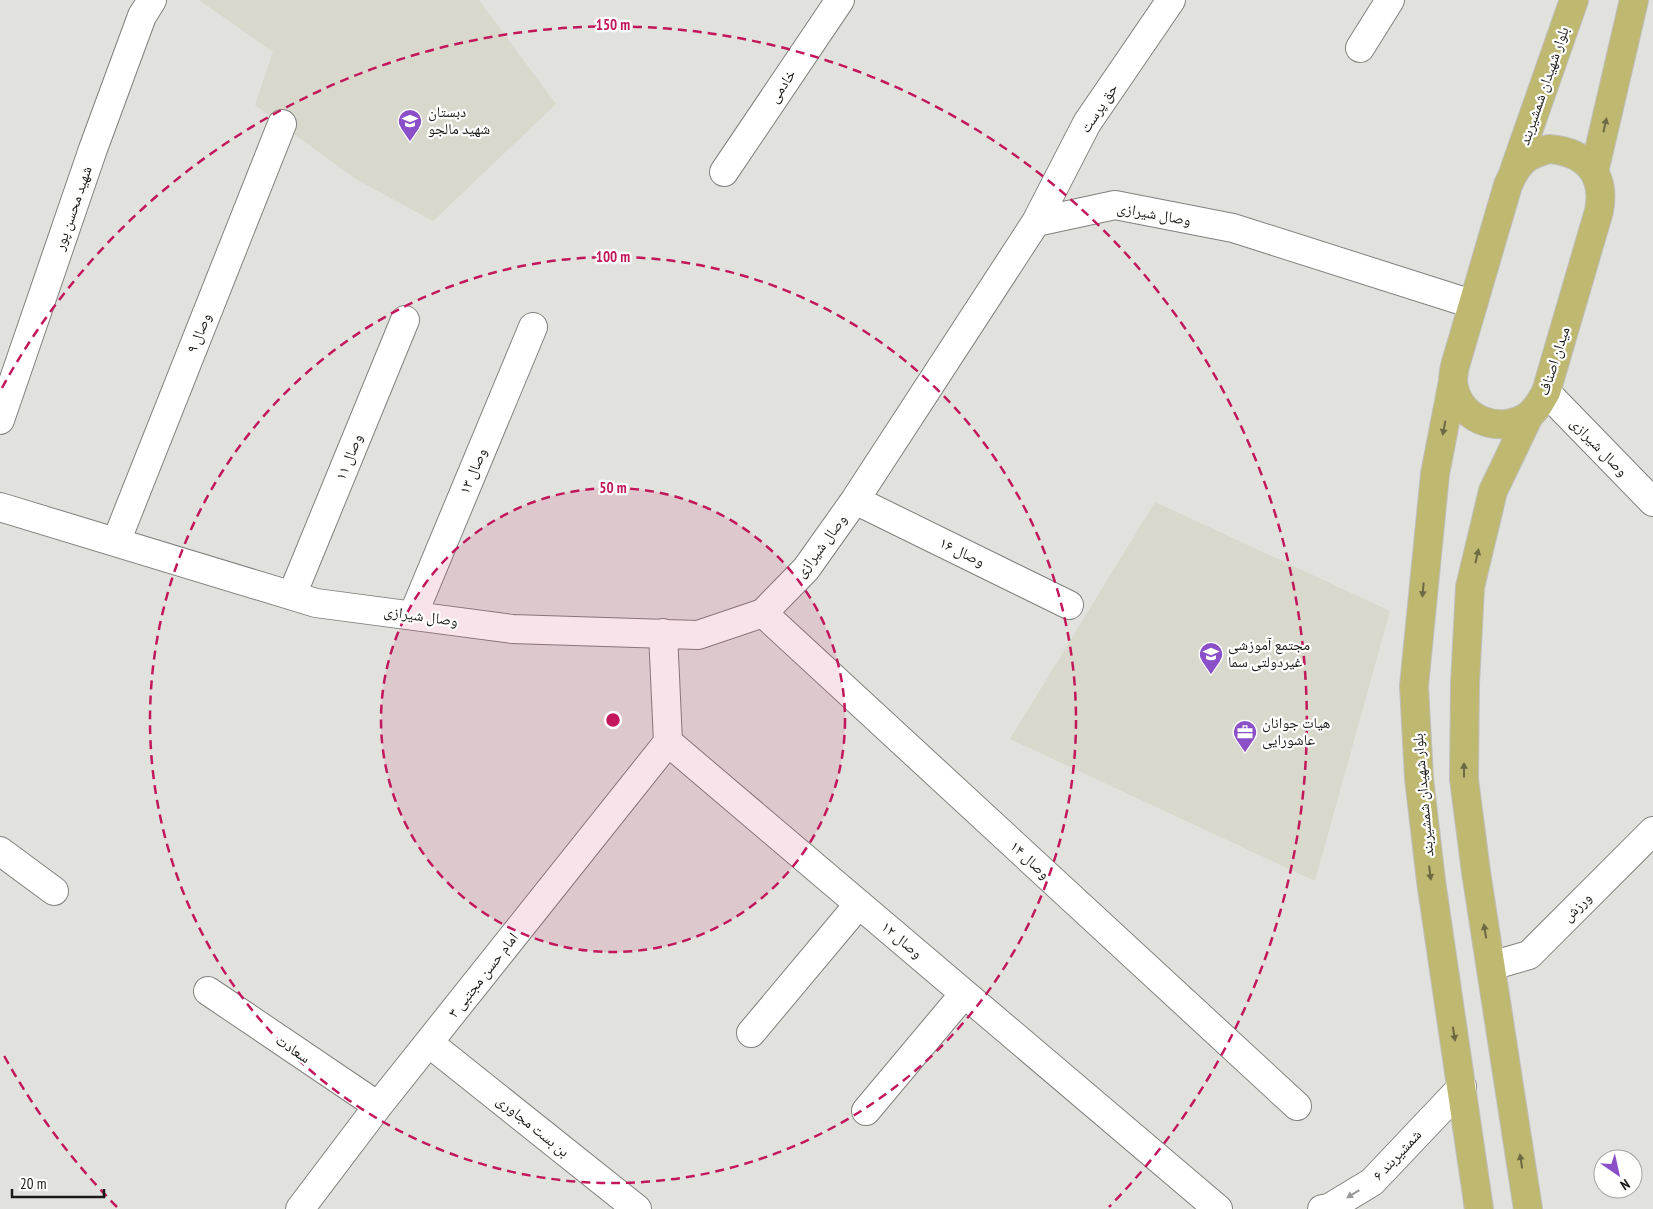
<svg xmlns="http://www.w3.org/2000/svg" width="1653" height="1209" viewBox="0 0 1653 1209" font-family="'PT Sans Narrow','Noto Naskh Arabic',sans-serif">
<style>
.built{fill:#d9d8cd}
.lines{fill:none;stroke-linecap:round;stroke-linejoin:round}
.minor-casing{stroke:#81807e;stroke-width:30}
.major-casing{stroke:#bfbfbf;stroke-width:30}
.minor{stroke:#fff;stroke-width:28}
.major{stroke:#bfb870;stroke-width:28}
.oneway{fill:#6c6944}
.oneway2{fill:#989898}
.ring{fill:none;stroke:#c2185b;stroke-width:2.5;stroke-dasharray:9 6}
.labels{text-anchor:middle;stroke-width:4.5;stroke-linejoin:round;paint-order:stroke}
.street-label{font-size:15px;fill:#1a1a19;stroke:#fffffe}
.poi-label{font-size:15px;fill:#1a1a19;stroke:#fffffe;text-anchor:start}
.centre{fill:#c2185b;stroke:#fffffe;stroke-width:2.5}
.ring-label{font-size:15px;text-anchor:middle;font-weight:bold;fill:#c2185b;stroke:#fffffe;stroke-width:4.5;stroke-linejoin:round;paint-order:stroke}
</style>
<rect width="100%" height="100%" fill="#e1e1de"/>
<path class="built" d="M199,0H479L556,104L433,221L354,178L255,105L273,52Z
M1155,502L1390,611L1315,881L1010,739Z"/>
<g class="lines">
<g class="minor-casing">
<path id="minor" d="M1360,48L1390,0
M724,172L840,0
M1036,222L1115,205L1233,228L1472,304
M1546,392L1653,502
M0,420L93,149L142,16L152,0
M855,500L1069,605
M0,507L316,603L512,629L698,635L763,613L806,569L855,500L1036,222L1087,123L1171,0
M116,542L282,124
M292,595L405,320
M763,613L1297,1106
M413,615L533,327
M663,633L668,742L1218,1209
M0,851L54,891
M1491,966L1529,955L1653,831
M208,991L378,1106
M751,1033L859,904
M429,1043L637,1209
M866,1111L964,994
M300,1209L378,1106L668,742
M1322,1209L1329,1208L1372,1182L1462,1087"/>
</g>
<g class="major-casing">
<path id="major" d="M1549,149C1586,152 1606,174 1599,211L1546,392C1541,401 1536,410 1528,416C1498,436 1456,418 1453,381C1453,376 1454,371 1455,366L1508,185C1518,162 1526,155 1549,149Z
M1514,171L1574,0
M1594,172L1634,0
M1453,381L1435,474L1414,686L1419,778L1431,881L1479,1209
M1528,1209L1476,872L1464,779L1465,684L1470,587L1493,491L1529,416"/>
</g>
<use href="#minor" class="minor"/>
<use href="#major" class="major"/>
</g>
<defs><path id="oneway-solid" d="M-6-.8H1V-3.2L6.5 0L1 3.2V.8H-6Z" transform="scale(1.25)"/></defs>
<g class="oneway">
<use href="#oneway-solid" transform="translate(1605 125) rotate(-77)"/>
<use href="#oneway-solid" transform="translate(1444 428) rotate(101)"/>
<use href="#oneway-solid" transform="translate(1477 556) rotate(-77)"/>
<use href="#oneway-solid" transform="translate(1423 590) rotate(95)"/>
<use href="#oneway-solid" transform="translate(1464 770) rotate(-90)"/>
<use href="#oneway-solid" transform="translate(1430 873) rotate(83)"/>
<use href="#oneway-solid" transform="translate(1485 931) rotate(-99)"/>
<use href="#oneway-solid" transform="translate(1454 1034) rotate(81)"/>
<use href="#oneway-solid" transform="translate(1521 1161) rotate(-99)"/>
</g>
<use class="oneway2" href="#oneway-solid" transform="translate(1353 1194) rotate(149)"/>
<circle cx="613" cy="720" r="232" fill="#c2185b" fill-opacity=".12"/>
<g class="ring">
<circle cx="613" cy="720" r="232"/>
<circle cx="613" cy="720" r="463"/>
<path d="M117 1207A695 695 0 0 1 2 1052M2 388A695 695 0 1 1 1109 1207"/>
</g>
<defs>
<g id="school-pin" transform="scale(1.25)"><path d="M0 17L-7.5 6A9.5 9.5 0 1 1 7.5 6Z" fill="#8b50c7" stroke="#fffffe"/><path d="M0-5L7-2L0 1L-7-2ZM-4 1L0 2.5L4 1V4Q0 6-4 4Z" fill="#fff"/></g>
<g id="university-pin" transform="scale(1.25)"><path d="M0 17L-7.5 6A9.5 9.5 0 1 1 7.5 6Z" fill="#8b50c7" stroke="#fffffe"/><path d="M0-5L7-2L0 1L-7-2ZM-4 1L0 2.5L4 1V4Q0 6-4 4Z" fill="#fff"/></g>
<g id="office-pin" transform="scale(1.25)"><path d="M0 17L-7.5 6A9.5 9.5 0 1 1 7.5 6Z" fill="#8b50c7" stroke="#fffffe"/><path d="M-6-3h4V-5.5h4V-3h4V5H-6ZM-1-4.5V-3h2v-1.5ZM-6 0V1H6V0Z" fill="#fff"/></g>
</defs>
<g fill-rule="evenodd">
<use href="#school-pin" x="410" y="121"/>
<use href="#university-pin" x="1211" y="654"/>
<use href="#office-pin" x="1245" y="732"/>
</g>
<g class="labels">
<g class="street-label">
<text transform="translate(782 86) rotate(-56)" y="5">خادمی</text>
<text transform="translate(1544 86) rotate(-71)" y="5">بلوار شهیدان شمشیربند</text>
<text transform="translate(1099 108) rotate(-57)" y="5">حق پرست</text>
<text transform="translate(73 208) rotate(-71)" y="5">شهید محسن پور</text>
<text transform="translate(1154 214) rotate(10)" y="5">وصال شیرازی</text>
<text transform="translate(199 333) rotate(-68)" y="5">وصال ۹</text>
<text transform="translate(1554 361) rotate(-72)" y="5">میدان اصناف</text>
<text transform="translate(1599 447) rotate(46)" y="5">وصال شیرازی</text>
<text transform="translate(349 457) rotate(-68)" y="5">وصال ۱۱</text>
<text transform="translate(473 471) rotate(-67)" y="5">وصال ۱۳</text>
<text transform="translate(821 546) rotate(-53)" y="5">وصال شیرازی</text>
<text transform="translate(962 552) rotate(26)" y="5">وصال ۱۶</text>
<text transform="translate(421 616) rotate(8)" y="5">وصال شیرازی</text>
<text transform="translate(1423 795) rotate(-95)" y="5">بلوار شهیدان شمشیربند</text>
<text transform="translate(1030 860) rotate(43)" y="5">وصال ۱۴</text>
<text transform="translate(1577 907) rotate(-45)" y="5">ورزش</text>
<text transform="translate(902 940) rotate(40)" y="5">وصال ۱۲</text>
<text transform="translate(483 975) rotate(-52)" y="5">امام حسن مجتبی ۳</text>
<text transform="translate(293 1049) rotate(34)" y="5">سعادت</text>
<text transform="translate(533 1126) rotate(39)" y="5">بن بست مجاوری</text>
<text transform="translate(1397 1155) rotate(-47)" y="5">شمشیربند ۶</text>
</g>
<g class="poi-label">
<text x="428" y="117">دبستان<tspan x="428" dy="17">شهید مالجو</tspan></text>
<text x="1228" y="650">مجتمع آموزشی<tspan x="1228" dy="17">غیردولتی سما</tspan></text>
<text x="1262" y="728">هیات جوانان<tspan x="1262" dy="17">عاشورایی</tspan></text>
</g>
</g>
<circle cx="613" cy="720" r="8" class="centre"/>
<g class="ring-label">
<text x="613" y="30">150 m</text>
<text x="613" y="262">100 m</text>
<text x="613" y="493">50 m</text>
</g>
<g transform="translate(1618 1174) rotate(146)"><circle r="24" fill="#fffffe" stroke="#a3a3a2"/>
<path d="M0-4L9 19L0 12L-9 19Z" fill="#8b50c7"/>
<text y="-8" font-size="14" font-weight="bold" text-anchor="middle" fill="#1a1a19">N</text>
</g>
<path d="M12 1189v8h92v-8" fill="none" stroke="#1a1a19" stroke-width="2.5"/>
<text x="20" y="1189" font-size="15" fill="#1a1a19" stroke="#fffffe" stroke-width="4" paint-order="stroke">20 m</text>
</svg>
